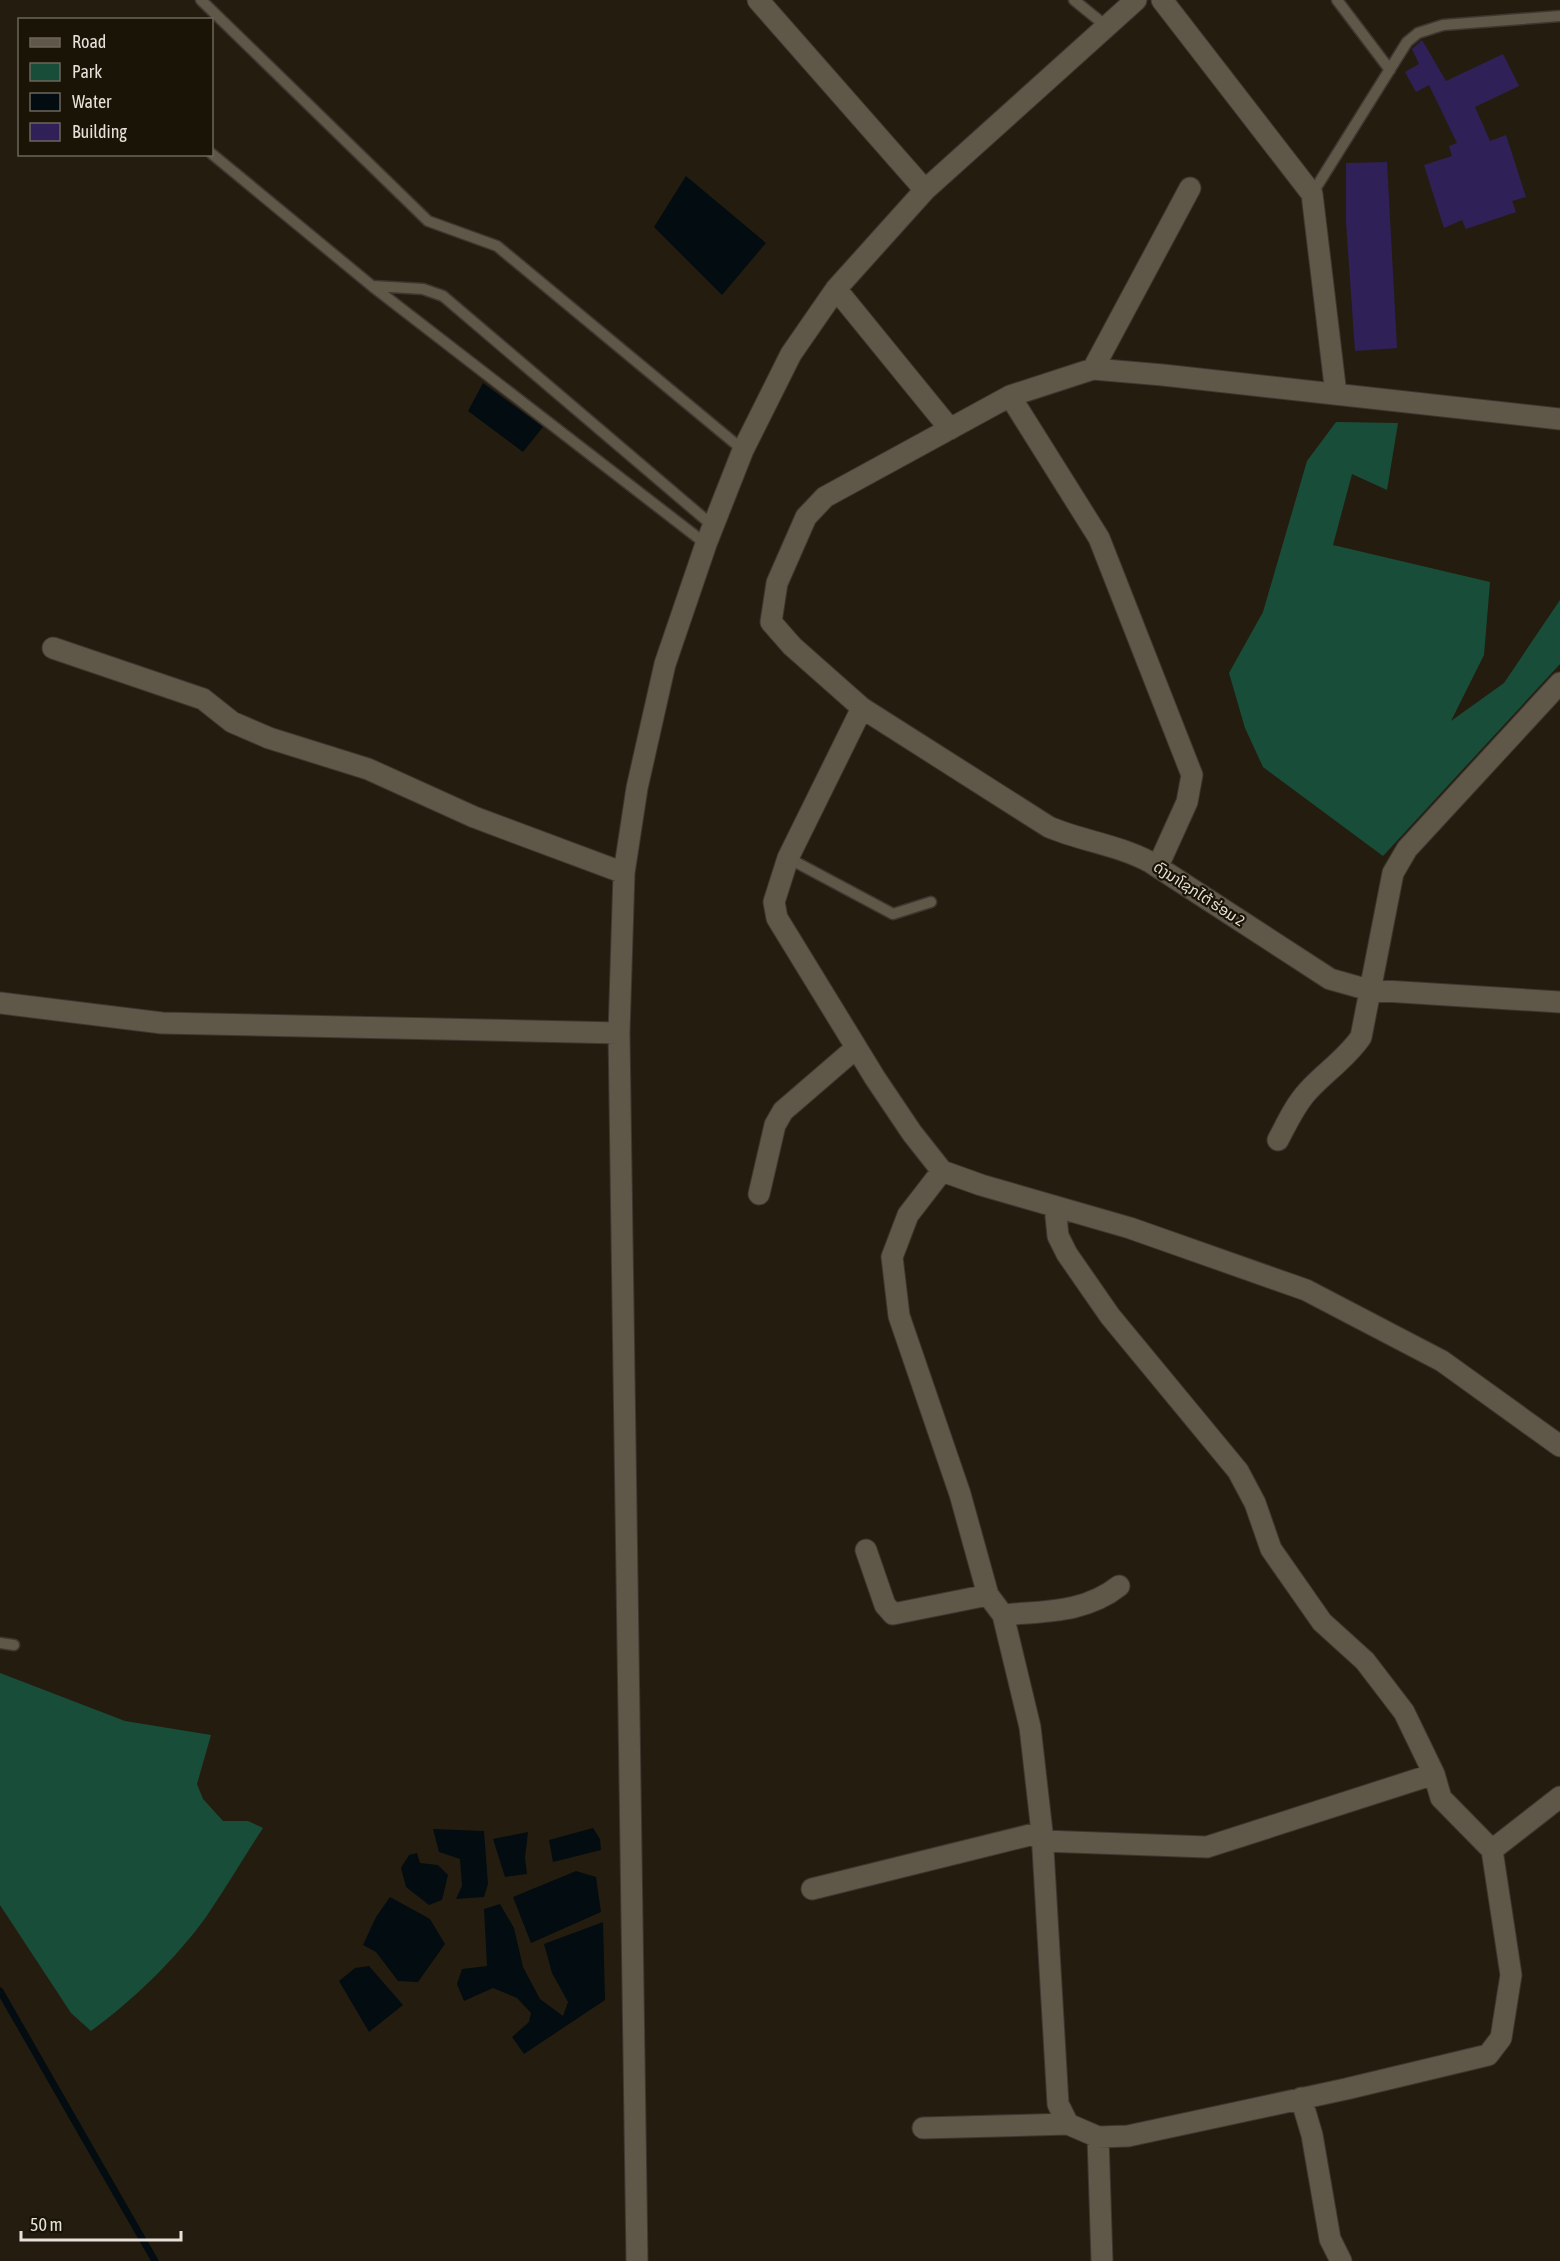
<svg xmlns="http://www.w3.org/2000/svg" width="1560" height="2261" viewBox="0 0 1560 2261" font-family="'Asap Condensed','Noto Sans Lao',sans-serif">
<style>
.green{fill:#184e39}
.water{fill:#030c10}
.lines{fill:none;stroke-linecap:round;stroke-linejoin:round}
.stream{stroke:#030c10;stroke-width:7}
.building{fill:#2f2157}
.lane-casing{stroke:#3d3730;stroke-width:13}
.street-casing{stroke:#3d3730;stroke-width:23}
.lane{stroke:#5f5748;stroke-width:10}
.street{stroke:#5f5748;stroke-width:21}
.labels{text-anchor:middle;stroke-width:4.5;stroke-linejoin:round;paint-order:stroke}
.street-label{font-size:15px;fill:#e6e1d9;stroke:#1a1407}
</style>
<rect width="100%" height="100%" fill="#241d0f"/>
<path class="green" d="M1336,422L1398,423L1387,490L1352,474L1333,545L1490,582L1484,655L1451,721L1504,683L1560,600V664L1383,856L1263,767L1245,728L1229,673L1263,612L1307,461Z
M0,1673L125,1721L211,1735L197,1784L203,1799L223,1821H248L263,1828C244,1857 226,1888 206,1917C175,1960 133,2000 91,2031L71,2013L0,1905Z"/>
<path class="water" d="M686,176L766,243L722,295L654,227Z
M483,383L543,427L523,452L468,411Z
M593,1828L600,1839L601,1850L553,1862L549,1840Z
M433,1829L484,1831L488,1884L484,1897L456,1899L462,1886L460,1859L439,1852Z
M528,1832L525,1858L527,1874L505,1877L493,1839Z
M417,1853L420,1863L438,1865L448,1875L442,1900L429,1905L406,1887L401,1868L409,1855Z
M576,1871L596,1877L601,1912L531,1943L513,1897Z
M390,1897L430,1919L445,1944L418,1982L398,1981L376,1952L363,1945L376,1917Z
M500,1904L514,1928L523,1967L540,1999L563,2016L568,2002L552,1973L544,1944L603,1922L605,2000L524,2054L512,2037L529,2022L531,2013L517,1998L493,1988L464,2001L457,1984L462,1969L487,1966L484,1909Z
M369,1966L403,2005L369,2032L339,1981L355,1968Z"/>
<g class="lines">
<path class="stream" d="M0,1991L155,2261"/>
</g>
<path class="building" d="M1422,40L1446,81L1503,54L1519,86L1475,107L1490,141L1506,135L1526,197L1512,201L1516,212L1466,229L1462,220L1444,228L1424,165L1452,156L1449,146L1457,143L1429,85L1416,92L1405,72L1419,64L1412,49Z
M1387,162L1397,348L1355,351L1346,222V163Z"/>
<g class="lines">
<g class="lane-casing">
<path id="lane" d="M201,0L428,221L497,246L743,450
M1074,0L1106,26
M1337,0L1390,70
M212,154L372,286L706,544
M1312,194L1407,42L1418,33L1443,25L1560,16
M373,286L423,289L443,296L713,526
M788,858L893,914L931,902
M0,1643L14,1645"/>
</g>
<g class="street-casing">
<path id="street" d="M758,0L925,190
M1162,0L1312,194L1336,394
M836,289L950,429
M1093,369L1190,188
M1010,396L1099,538L1192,775L1187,802L1158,866
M1560,419L1163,375L1093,369L1010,396L825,497L806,517L777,583L771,622L792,646L862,708L788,858L774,902L777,918L875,1078L912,1133L942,1171L981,1185L1130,1228L1306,1290L1442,1361L1560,1446
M53,648L203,699L232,722L269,738L368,769L474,817L624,873
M862,708L1049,827C1082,841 1118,845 1150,862L1330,979L1369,990L1560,1002
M0,1003L162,1023L619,1033
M1278,1140C1287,1123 1295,1105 1308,1091C1325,1072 1346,1059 1361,1037L1393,873L1407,849L1560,683
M942,1171L908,1215L892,1257L899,1316L960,1494L988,1595L1003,1615L1030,1727L1042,1832L1058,2104L1068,2124L1098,2137L1128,2136L1346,2089L1488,2055L1501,2038L1511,1975L1492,1850L1441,1798L1434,1774L1404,1712L1365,1661L1322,1622L1271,1549L1255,1503L1238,1471L1110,1316L1067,1254L1058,1236L1055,1207
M759,1194L775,1125L783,1111L856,1048
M866,1550L885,1605L893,1614L988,1595
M1003,1615C1045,1611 1085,1613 1119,1586
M1043,1841L1207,1847L1434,1774
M1492,1850L1560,1797
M812,1889L1042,1832
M1301,2098L1312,2135L1330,2239L1341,2261
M923,2128L1068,2124
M1098,2137L1102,2261
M637,2261L619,1033L624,873L637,788L665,664L706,544L743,450L791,354L836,289L925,190L1136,0"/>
</g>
<use href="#lane" class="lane"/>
<use href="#street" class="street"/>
</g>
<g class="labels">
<g class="street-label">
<text transform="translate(1199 894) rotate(33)" y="5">ດົງນາໂຊກໄຕ້ ຮ່ອມ 2</text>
</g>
</g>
<rect x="18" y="18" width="195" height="138" fill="#1a1407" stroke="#6c665b" stroke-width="1.5"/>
<rect x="30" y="38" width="30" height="9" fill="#5f5748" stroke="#6c665b" stroke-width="1.5"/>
<text x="72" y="48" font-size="18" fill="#e6e1d9">Road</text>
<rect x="30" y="63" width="30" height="18" fill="#184e39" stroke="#6c665b" stroke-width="1.5"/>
<text x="72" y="78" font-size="18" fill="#e6e1d9">Park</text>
<rect x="30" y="93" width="30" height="18" fill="#030c10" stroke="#6c665b" stroke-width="1.5"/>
<text x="72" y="108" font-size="18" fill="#e6e1d9">Water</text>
<rect x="30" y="123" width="30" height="18" fill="#2f2157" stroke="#6c665b" stroke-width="1.5"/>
<text x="72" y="138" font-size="18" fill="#e6e1d9">Building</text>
<path d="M21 2231v9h160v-9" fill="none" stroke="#e6e1d9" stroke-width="3"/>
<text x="30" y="2231" font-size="18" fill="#e6e1d9" stroke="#1a1407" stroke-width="4.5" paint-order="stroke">50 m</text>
</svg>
